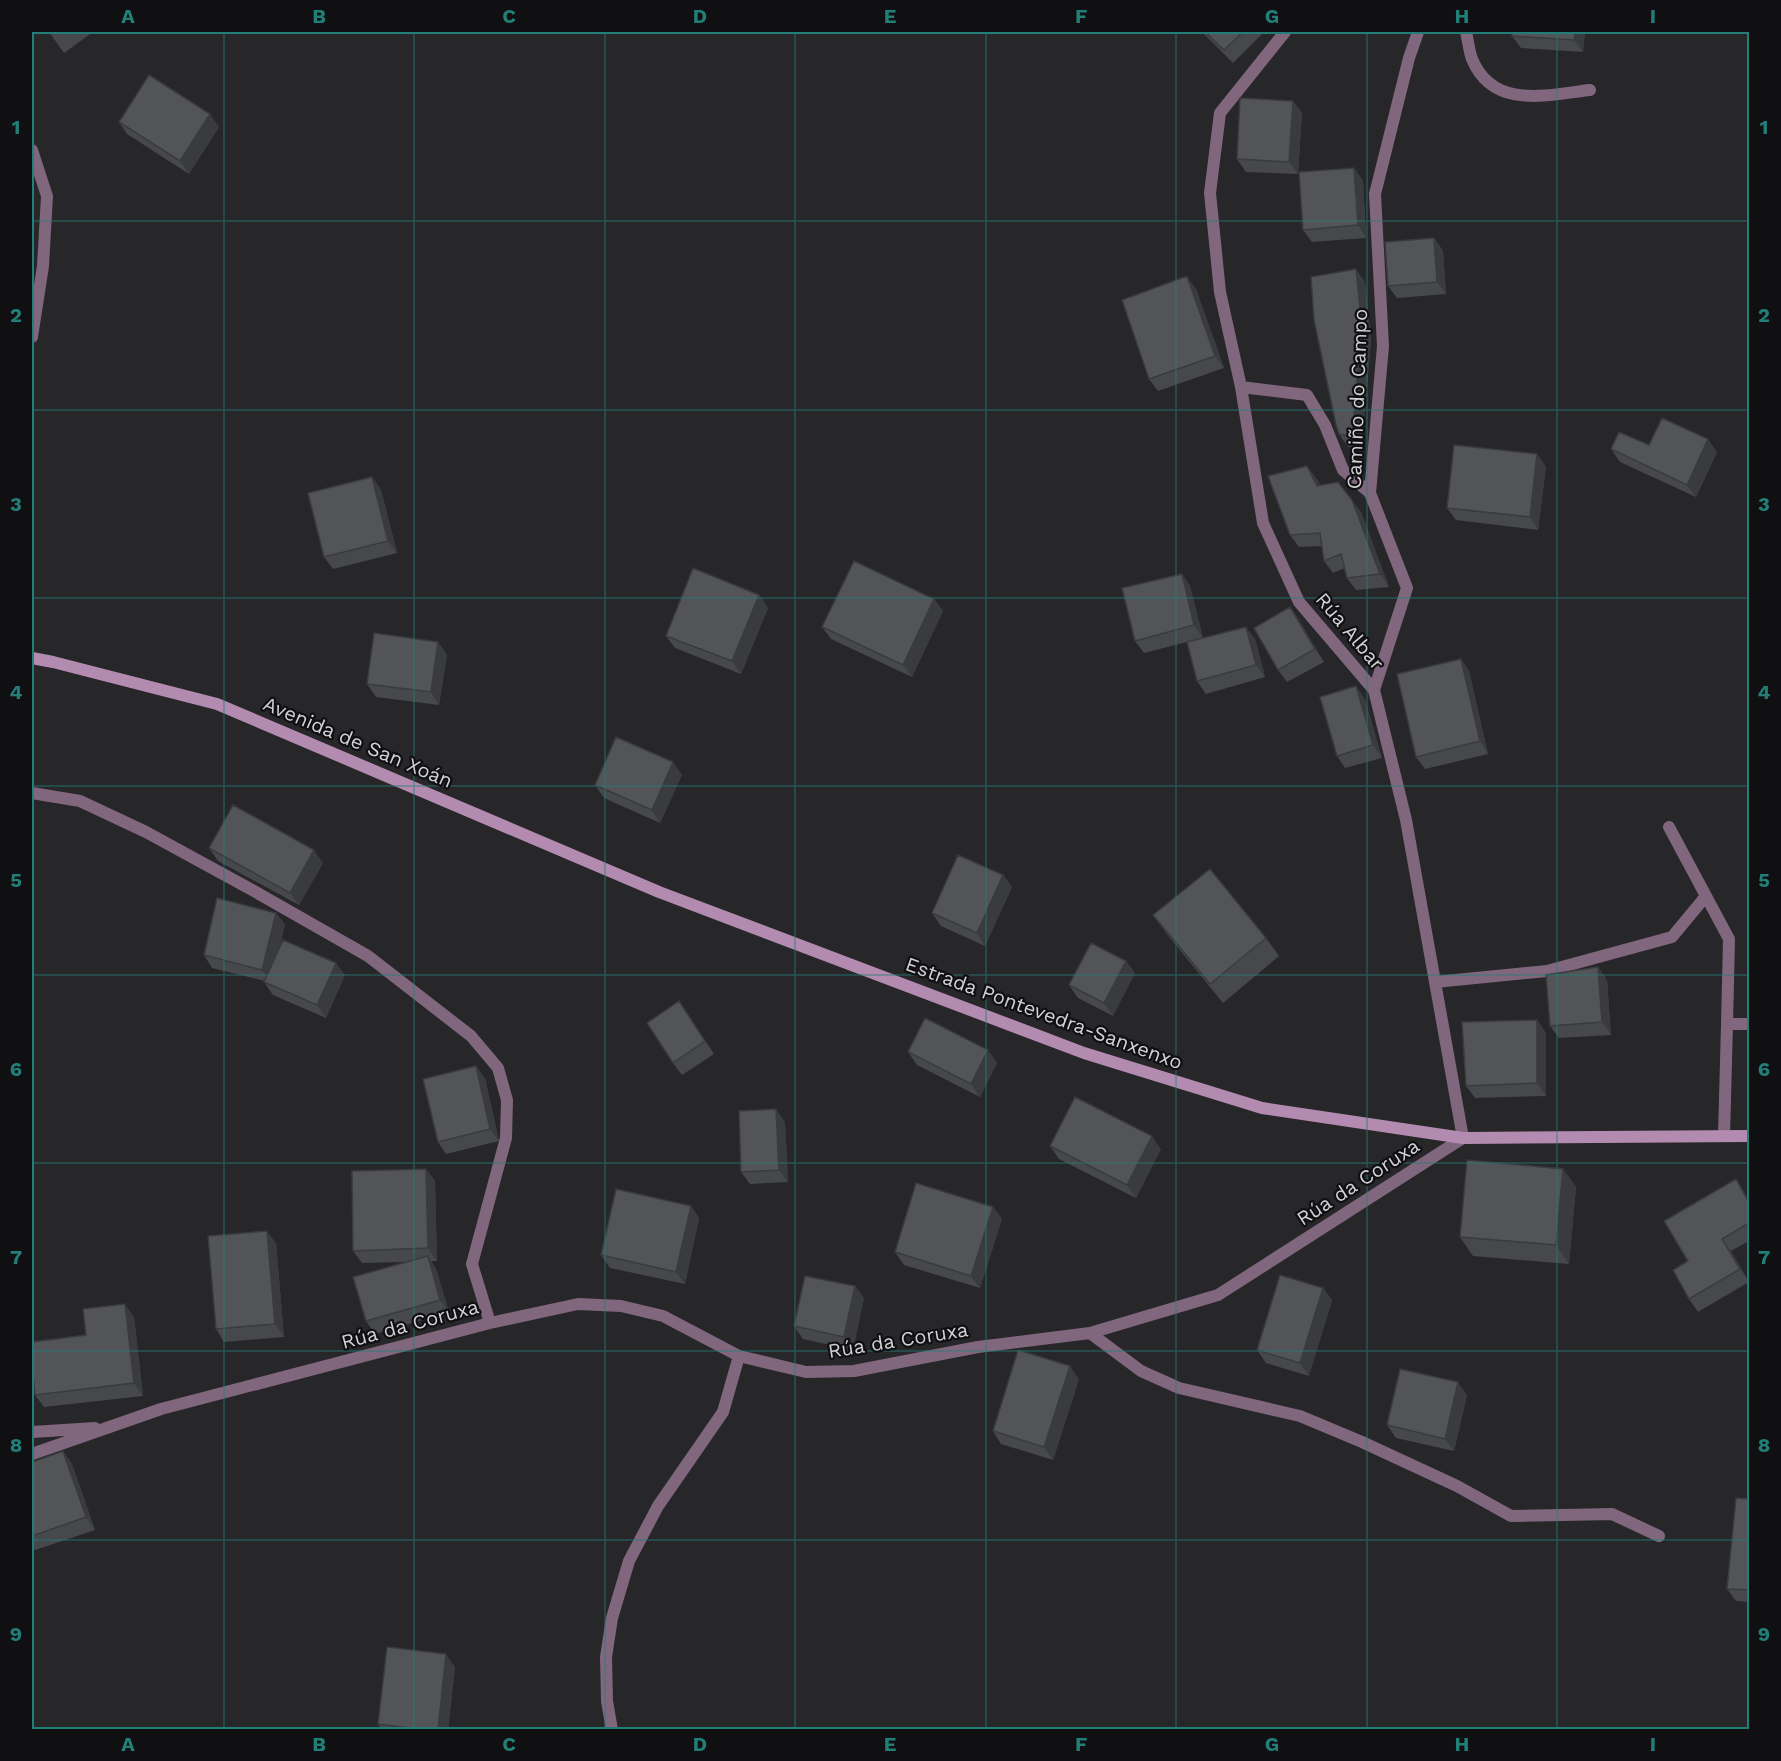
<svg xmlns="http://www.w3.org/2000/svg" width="1781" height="1761" viewBox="0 0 1781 1761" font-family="'Work Sans',sans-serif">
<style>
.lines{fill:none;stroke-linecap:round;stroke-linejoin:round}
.street{stroke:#81677e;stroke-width:12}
.secondary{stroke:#b48bb0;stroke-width:12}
.wall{fill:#47484c}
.shaded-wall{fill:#3a3b3e}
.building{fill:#535458;stroke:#3a3b3e;stroke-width:1.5}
.grid{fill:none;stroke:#227f78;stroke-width:1.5;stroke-opacity:0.55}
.labels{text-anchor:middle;stroke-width:4.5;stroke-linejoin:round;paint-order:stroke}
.street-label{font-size:20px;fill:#d2d2d4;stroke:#100f11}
.neatline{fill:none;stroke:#227f78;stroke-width:2}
.grid-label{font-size:20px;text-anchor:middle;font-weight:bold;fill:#227f78}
</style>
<rect width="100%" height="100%" fill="#272629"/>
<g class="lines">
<path class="street" d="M1466,32C1468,40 1469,51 1472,59C1493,110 1547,95 1590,90
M32,150L47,196L43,266L32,337
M1241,387L1307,395L1325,425L1343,470L1370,493
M1374,690L1407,588L1370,493L1383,346L1375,194L1409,58L1418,32
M32,793L80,801L146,832L254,891L368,956L471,1036L498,1068L507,1100L506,1138L472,1264L490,1323
M1669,827L1729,939L1727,1024H1750
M1435,982L1547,971L1672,937L1706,896
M1724,1136L1727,1024
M1090,1333L1141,1371L1179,1388L1300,1416L1362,1442L1457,1486L1511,1516L1612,1514L1659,1536
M32,1432L95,1428
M32,1454L161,1409L490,1323L578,1304L621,1306L663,1316L739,1356L806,1372L854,1371L978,1347L1090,1333L1218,1295L1463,1138L1406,820L1374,690L1299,602L1263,523L1241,387L1220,292L1210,193L1220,113L1285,32
M612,1730L607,1701L606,1657L612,1618L629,1561L658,1506L723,1412L739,1356"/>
<path class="secondary" d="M32,658L53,662L217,704L659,892L1084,1053L1262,1108L1463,1138L1750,1136"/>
</g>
<path class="wall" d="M49,32H93L64,53Z
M1202,32H1264L1233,63Z
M1585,32L1583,52L1521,48L1512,36Z
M1293,101L1302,113L1298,174L1246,172L1237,159Z
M119,122L219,127L189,174L127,134Z
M1354,168L1363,181L1366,238L1312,242L1303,230Z
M1434,238L1443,251L1446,294L1397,298L1388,286Z
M1365,282L1371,341L1361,449L1348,447L1339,434Z
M1196,289L1224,368L1158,391L1149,379Z
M1649,445L1717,452L1696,497L1620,462L1611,449Z
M1537,454L1546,467L1538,530L1456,520L1447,508Z
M1307,466L1316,478L1320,485L1361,512L1389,587L1356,590L1347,578L1345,568L1333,573L1324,561L1322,546L1299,547L1290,535Z
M372,477L381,490L397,553L333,569L324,557Z
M1182,574L1190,586L1203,638L1255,639L1265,677L1206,694L1197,681L1191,641L1144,653L1135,641Z
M759,595L768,608L741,674L675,648L666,636Z
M934,599L943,611L912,677L831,639L822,627Z
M1290,607L1299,620L1324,662L1287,682L1278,670Z
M438,642L447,655L439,705L376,697L367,684Z
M1461,659L1469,671L1488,754L1425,769L1416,757Z
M1365,699L1382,758L1345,768L1337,756Z
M682,775L660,823L604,798L595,785Z
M209,848L323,863L299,905L218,861Z
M1003,875L1012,887L985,946L941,926L932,913Z
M276,913L285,925L279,948L345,975L326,1018L273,995L264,982L265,981L212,968L204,955Z
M1153,915L1266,938L1279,956L1223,1003L1166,933Z
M1126,961L1135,973L1113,1016L1078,998L1069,985Z
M1598,967L1607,980L1611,1035L1559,1038L1550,1026Z
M688,1014L714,1054L682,1075L673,1063Z
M1537,1020L1546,1033V1096L1475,1098L1466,1086Z
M988,1050L997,1063L980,1097L917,1065L908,1052Z
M485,1078L499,1141L446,1154L438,1142Z
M785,1122L788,1182L750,1184L741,1172Z
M1050,1146L1161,1149L1136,1198L1059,1159Z
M426,1169L435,1181L437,1261H431L436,1269L449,1312L375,1334L366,1321L408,1262L362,1263L353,1251Z
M1563,1169L1576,1187L1569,1264L1473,1256L1460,1237Z
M1736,1179L1749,1200V1241L1731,1251L1749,1282L1698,1312L1689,1299L1688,1261Z
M691,1206L699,1218L685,1284L610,1268L601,1255Z
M993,1207L1002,1219L980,1288L904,1265L895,1252Z
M276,1243L284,1337L224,1342L216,1329Z
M855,1286L864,1298L853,1350L803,1339L794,1326Z
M1323,1288L1332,1300L1309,1376L1266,1363L1257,1350Z
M134,1317L143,1396L44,1407L35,1395L86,1335Z
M1079,1379L1053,1460L1001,1444L993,1431Z
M1467,1395L1454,1451L1396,1438L1387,1425Z
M63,1451L72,1464L95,1530L32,1551V1462Z
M1749,1499V1602L1736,1601L1727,1589Z
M455,1667L448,1730H382L378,1724Z"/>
<path class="shaded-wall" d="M1575,32H1585L1583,52L1574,40Z
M1293,101L1302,113L1298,174L1289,162Z
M210,114L219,127L189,174L180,161Z
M1354,168L1363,181L1366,238L1358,225Z
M1434,238L1443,251L1446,294L1437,282Z
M1356,269L1365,282L1371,341L1361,449L1352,437Z
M1187,276L1196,289L1224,368L1215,356Z
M1708,439L1717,452L1696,497L1687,485Z
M1537,454L1546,467L1538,530L1530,517Z
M1307,466L1316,478L1326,498L1317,486Z
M372,477L381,490L397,553L388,541Z
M1352,500L1361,512L1389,587L1380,574Z
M1182,574L1190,586L1203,638L1194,625Z
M759,595L768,608L741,674L732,661Z
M934,599L943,611L912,677L903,665Z
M1290,607L1299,620L1324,662L1315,649Z
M1246,627L1255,639L1265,677L1256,665Z
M438,642L447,655L439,705L431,692Z
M1461,659L1469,671L1488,754L1480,741Z
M1356,686L1365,699L1382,758L1373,745Z
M673,762L682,775L660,823L652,810Z
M314,850L323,863L299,905L290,893Z
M1003,875L1012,887L985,946L977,933Z
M276,913L285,925L271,983L262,970Z
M1126,961L1135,973L1113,1016L1104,1003Z
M336,963L345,975L326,1018L317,1005Z
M1598,967L1607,980L1611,1035L1602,1022Z
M1537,1020L1546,1033V1096L1537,1083Z
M988,1050L997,1063L980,1097L971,1084Z
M476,1066L485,1078L499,1141L490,1129Z
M776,1109L785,1122L788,1182L779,1170Z
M1152,1136L1161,1149L1136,1198L1127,1185Z
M426,1169L435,1181L437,1261L428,1248Z
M1563,1169L1576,1187L1569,1264L1556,1245Z
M1736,1179L1744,1192L1749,1200V1203Z
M691,1206L699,1218L685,1284L676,1272Z
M993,1207L1002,1219L980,1288L971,1276Z
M267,1231L276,1243L284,1337L275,1324Z
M1722,1239L1731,1251L1749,1282L1740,1269Z
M428,1256L436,1269L449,1312L440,1300Z
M855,1286L864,1298L853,1350L844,1337Z
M1323,1288L1332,1300L1309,1376L1300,1363Z
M125,1304L134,1317L143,1396L134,1383Z
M1070,1366L1079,1379L1053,1460L1044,1447Z
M1458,1382L1467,1395L1454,1451L1445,1439Z
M63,1451L72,1464L95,1530L86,1517Z
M446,1654L455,1667L448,1730H438Z"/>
<path class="building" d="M1205,32H1243L1224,50Z
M1512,32H1575L1574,40L1512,36Z
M149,75L210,114L180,161L119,122Z
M1240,98L1293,101L1289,162L1237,159Z
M1354,168L1358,225L1303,230L1299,172Z
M1434,238L1437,282L1388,286L1385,242Z
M1356,269L1362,328L1352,437L1339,434L1336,425L1314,320L1311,277Z
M1187,276L1215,356L1149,379L1122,300Z
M1662,418L1708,439L1687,485L1611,449L1619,432L1649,445Z
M1454,445L1537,454L1530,517L1447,508Z
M1307,466L1317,486L1338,482L1352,500L1380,574L1347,578L1341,554L1324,561L1320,533L1290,535L1268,476Z
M372,477L388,541L324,557L308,493Z
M854,561L934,599L903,665L822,627Z
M693,568L759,595L732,661L666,636Z
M1182,574L1194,625L1135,641L1122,588Z
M1290,607L1315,649L1278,670L1254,628Z
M1246,627L1256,665L1197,681L1187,642Z
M374,633L438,642L431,692L367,684Z
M1461,659L1480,741L1416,757L1397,674Z
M1356,686L1373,745L1337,756L1320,697Z
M616,737L673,762L652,810L595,785Z
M233,805L314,850L290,893L209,848Z
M958,855L1003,875L977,933L932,913Z
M1210,869L1266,938L1210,984L1153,915Z
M217,898L276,913L262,970L204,955Z
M283,940L336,963L317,1005L264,982Z
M1091,943L1126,961L1104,1003L1069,985Z
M1598,967L1602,1022L1550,1026L1546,975Z
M679,1001L705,1041L673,1063L647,1023Z
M925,1018L988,1050L971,1084L908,1052Z
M1537,1020V1083L1466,1086L1462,1022Z
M476,1066L490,1129L438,1142L423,1079Z
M1075,1097L1152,1136L1127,1185L1050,1146Z
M776,1109L779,1170L741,1172L739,1111Z
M1467,1160L1563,1169L1556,1245L1460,1237Z
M426,1169L428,1248L353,1251L352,1171Z
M1736,1179L1749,1203V1223L1722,1239L1740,1269L1689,1299L1673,1270L1688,1261L1664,1221Z
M916,1183L993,1207L971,1276L895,1252Z
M616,1189L691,1206L676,1272L601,1255Z
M267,1231L275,1324L216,1329L208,1236Z
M428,1256L440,1300L366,1321L353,1277Z
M1280,1275L1323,1288L1300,1363L1257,1350Z
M805,1276L855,1286L844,1337L794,1326Z
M125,1304L134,1383L35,1395L32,1364V1342L86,1335L83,1309Z
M1018,1350L1070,1366L1044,1447L993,1431Z
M1400,1369L1458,1382L1445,1439L1387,1425Z
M63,1451L86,1517L32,1536V1462Z
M1736,1498L1749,1499V1590L1727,1589Z
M387,1647L446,1654L438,1730H425L378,1724Z"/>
<path class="grid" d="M224,32V1730M414,32V1730M605,32V1730M795,32V1730M986,32V1730M1176,32V1730M1367,32V1730M1557,32V1730M32,221H1750M32,410H1750M32,598H1750M32,786H1750M32,975H1750M32,1163H1750M32,1351H1750M32,1540H1750"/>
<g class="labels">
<g class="street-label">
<text transform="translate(1357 399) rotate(-88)" y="7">Camiño do Campo</text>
<text transform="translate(1350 631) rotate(50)" y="7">Rúa Albar</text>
<text transform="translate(358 742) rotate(23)" y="7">Avenida de San Xoán</text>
<text transform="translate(1044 1013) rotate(20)" y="7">Estrada Pontevedra-Sanxenxo</text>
<text transform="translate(1358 1182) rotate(-33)" y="7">Rúa da Coruxa</text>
<text transform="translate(410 1324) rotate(-15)" y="7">Rúa da Coruxa</text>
<text transform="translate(898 1340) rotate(-9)" y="7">Rúa da Coruxa</text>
</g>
</g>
<rect width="1781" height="1761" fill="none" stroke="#100f11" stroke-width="66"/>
<rect x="33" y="33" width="1715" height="1695" class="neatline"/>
<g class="grid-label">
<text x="128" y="23">A</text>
<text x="319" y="23">B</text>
<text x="509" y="23">C</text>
<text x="700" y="23">D</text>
<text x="890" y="23">E</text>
<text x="1081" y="23">F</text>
<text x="1272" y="23">G</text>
<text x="1462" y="23">H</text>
<text x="1653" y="23">I</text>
<text x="16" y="134">1</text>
<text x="1764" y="134">1</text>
<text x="16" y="322">2</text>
<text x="1764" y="322">2</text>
<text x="16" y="511">3</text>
<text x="1764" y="511">3</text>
<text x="16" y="699">4</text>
<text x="1764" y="699">4</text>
<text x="16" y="887">5</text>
<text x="1764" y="887">5</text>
<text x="16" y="1076">6</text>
<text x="1764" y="1076">6</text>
<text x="16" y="1264">7</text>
<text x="1764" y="1264">7</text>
<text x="16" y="1452">8</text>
<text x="1764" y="1452">8</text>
<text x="16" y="1641">9</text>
<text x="1764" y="1641">9</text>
<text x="128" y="1751">A</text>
<text x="319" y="1751">B</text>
<text x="509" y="1751">C</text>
<text x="700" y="1751">D</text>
<text x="890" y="1751">E</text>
<text x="1081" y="1751">F</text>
<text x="1272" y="1751">G</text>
<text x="1462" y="1751">H</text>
<text x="1653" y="1751">I</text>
</g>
</svg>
